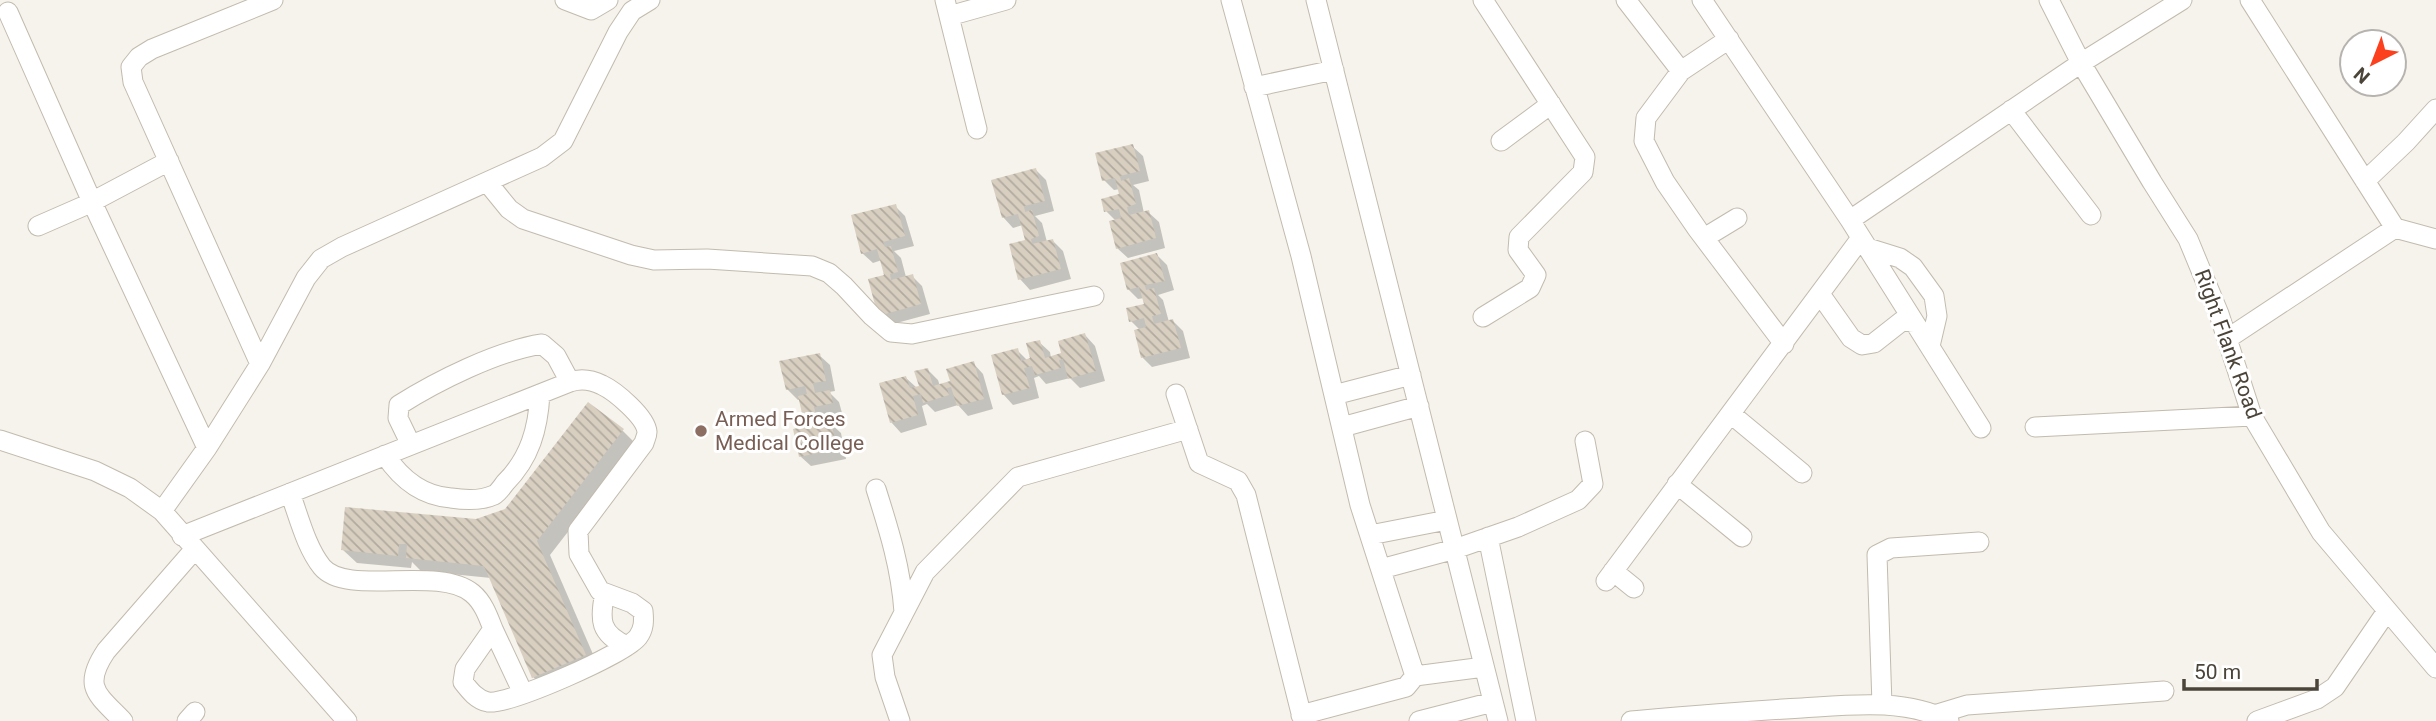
<svg xmlns="http://www.w3.org/2000/svg" width="2436" height="721" viewBox="0 0 2436 721" font-family="Roboto,sans-serif">
<style>
.shadow{fill:#0003}
.building{fill:url(#building-back-hatch)}
.lines{fill:none;stroke-linecap:round;stroke-linejoin:round}
.minor-casing{stroke:#c2bbae;stroke-width:21}
.minor{stroke:#fff;stroke-width:19}
.education-dot{fill:#8d6e63;stroke:#fff;stroke-width:2.5}
.labels{text-anchor:middle;stroke-width:6;stroke-linejoin:round;paint-order:stroke}
.street-label{font-size:21px;fill:#4b4439;stroke:#fff}
.education-label{font-size:21px;fill:#785e54;stroke:#fff;text-anchor:start}
</style>
<defs>
<pattern id="building-back-hatch" width="6" height="6" patternUnits="userSpaceOnUse" patternTransform="scale(1.75)"><rect width="6" height="6" fill="#d8cfc1"/><path d="M-1 5l2 2M0 0l6 6M5-1l2 2" fill="none" stroke="#b1aa9e"/></pattern>
</defs>
<rect width="100%" height="100%" fill="#f6f3ec"/>
<path class="shadow" d="M1132,146L1143,156L1149,181L1133,185L1139,190L1144,213L1148,212L1159,222L1165,248L1128,258L1117,248L1116,221L1106,211L1121,195L1120,189L1114,190L1104,180Z
M1036,170L1046,180L1054,211L1035,216L1042,223L1047,242L1053,241L1063,251L1071,279L1030,290L1020,279L1027,241L1023,225L1013,228L1003,217Z
M895,206L905,216L914,246L894,251L901,258L906,277L912,276L922,286L930,314L889,325L879,315L887,276L882,260L873,263L862,253Z
M1157,255L1167,265L1174,290L1158,295L1163,300L1169,322L1173,321L1183,331L1190,358L1152,367L1142,357L1140,330L1131,321L1146,305L1144,298L1138,299L1128,289Z
M1085,335L1095,346L1105,381L1080,388L1070,378L1046,384L1039,376L1034,378L1039,398L1013,405L1003,394L1017,350L1028,361L1033,359L1039,342L1050,352L1051,358L1064,355Z
M819,355L830,365L835,391L829,392L839,402L842,413L823,417L825,424L830,423L841,433L846,459L811,466L800,456L811,427L805,422L801,399L798,400L787,389Z
M973,363L983,374L993,409L968,416L958,405L935,412L927,404L922,406L927,425L901,433L891,422L906,378L917,388L921,387L928,370L938,380L940,386L952,382Z
M622,430L636,444L550,555L599,668L547,690L533,677L491,578L421,571L412,562L411,568L357,563L343,550L476,520L506,511Z"/>
<path class="building" d="M1133,144L1140,171L1120,176L1121,181L1129,178L1136,204L1127,207L1129,215L1149,210L1156,238L1116,249L1109,221L1121,218L1119,209L1104,212L1101,199L1119,194L1115,178L1102,181L1095,153Z
M1036,168L1045,201L1024,206L1025,212L1032,210L1039,236L1031,239L1032,244L1053,239L1061,269L1018,280L1009,244L1025,240L1018,214L1002,218L991,180Z
M896,204L905,236L883,242L885,247L891,246L898,272L890,274L891,280L913,274L921,304L878,316L868,279L884,275L877,249L861,254L851,215Z
M1157,253L1165,281L1145,285L1146,290L1154,288L1161,314L1152,316L1154,324L1173,319L1181,348L1141,358L1134,330L1146,327L1144,318L1129,322L1126,308L1144,304L1139,287L1127,290L1120,263Z
M1085,333L1096,371L1068,379L1063,359L1059,360L1061,368L1035,375L1032,366L1024,368L1030,388L1002,395L991,355L1018,348L1021,361L1030,358L1026,343L1040,340L1045,358L1061,353L1058,341Z
M820,353L826,381L813,383L815,393L830,390L833,403L814,407L818,424L831,421L837,449L799,457L793,429L813,425L812,421L804,422L798,396L807,394L805,386L786,390L779,361Z
M974,361L984,399L957,406L951,387L947,388L949,395L923,403L921,394L913,396L918,415L890,423L879,383L906,376L910,388L919,386L914,371L928,368L933,386L950,381L946,369Z
M588,402L624,429L537,541L586,655L532,678L484,566L406,558L407,544H399L398,556L341,550L345,507L476,519L505,509Z"/>
<g class="lines">
<g class="minor-casing">
<path id="minor" d="M565,0L591,10L608,0
M945,0L977,129
M1231,0L1301,256L1360,505L1415,676
M1316,0L1498,721
M1483,0L1585,157L1583,172L1519,237L1518,250L1536,275L1530,288L1483,317
M1626,0L1681,71L1729,39
M1702,0L1850,220L1981,428
M2049,0L2081,63L2152,182L2188,239L2219,314L2252,416L2321,532L2436,668
M2250,0L2395,228
M8,12L92,202L207,448
M949,16L1006,0
M1681,71L1646,118L1644,141L1665,182L1698,230L1784,344
M1254,87L1334,70
M2011,110L2091,215
M1501,141L1551,104
M2365,181L2406,142L2436,109
M487,182L509,209L523,219L631,255L654,260L707,259L812,266L829,273L844,286L872,316L891,332L912,334L1094,296
M1850,220L2081,63L2182,0
M38,226L86,205L169,161
M1704,238L1737,218
M1868,248L1900,258L1913,267L1934,296L1937,316L1930,346
M1820,294L1851,338L1862,345L1874,343L1902,321L1914,322
M2227,339L2395,228L2436,239
M260,364L133,82L131,67L139,57L152,49L273,0
M1176,394L1199,463L1238,481L1246,495L1303,721
M1334,395L1411,375
M1731,414L1802,473
M1342,427L1419,406
M2035,427L2252,416
M0,440L95,471L130,488L162,511L347,721
M411,445L398,418L399,405C437,381 497,351 542,344L556,356L570,382
M385,455C401,479 422,496 451,498C464,500 481,501 494,495C498,493 502,487 505,483C530,458 538,429 540,394
M1677,484L1742,537
M876,489C889,530 901,568 904,612
M162,511L207,448L260,364L306,278L321,259L342,247L542,157L563,141L618,32L632,11L650,0
M1370,535L1447,520
M182,536L570,382C581,378 592,380 602,385C615,391 646,417 647,432C647,436 645,439 644,443L578,531L579,554L600,591L632,603L643,611C644,621 644,629 638,637C625,654 509,705 488,702C477,700 470,691 463,682L465,669L493,629C488,616 483,602 472,593C437,565 347,597 322,567C306,547 299,517 290,493
M1488,537L1526,721
M1381,569L1455,549L1518,527L1578,500L1593,484L1585,441
M1613,571L1634,588
M1606,581L1861,238
M605,593C599,620 600,634 627,646
M493,629L523,693
M1882,705L1877,555L1891,548L1979,542
M1301,715L1406,687L1415,676L1484,667
M1934,715L1967,705L2164,691
M123,721C97,694 82,687 106,651L194,550
M187,721L195,712
M900,721L885,677L882,655L925,572L1018,477L1188,429
M1419,721L1493,702
M1631,721C1688,716 1744,711 1802,708C1849,705 1905,698 1949,721
M2257,721L2317,699L2335,687L2387,611"/>
</g>
<use href="#minor" class="minor"/>
</g>
<circle class="education-dot" cx="701" cy="431" r="7"/>
<g class="labels">
<g class="street-label">
<text transform="translate(2228 344) rotate(70)" y="7">Right Flank Road</text>
</g>
<g class="education-label">
<text x="715" y="426">Armed Forces<tspan x="715" dy="24">Medical College</tspan></text>
</g>
</g>
<g transform="translate(2373 63) rotate(222)"><circle r="33" fill="#ffffff" stroke="#b7b4b0" stroke-width="2"/>
<path d="M0-5L12 26L0 18L-12 26Z" fill="#fc3f1d"/>
<text y="-10" font-size="19" font-weight="bold" text-anchor="middle" fill="#4b4439">N</text>
</g>
<path d="M2184 679v10h133v-10" fill="none" stroke="#4b4439" stroke-width="3.5"/>
<text x="2194" y="679" font-size="21" fill="#4b4439" stroke="#ffffff" stroke-width="5" paint-order="stroke">50 m</text>
</svg>
